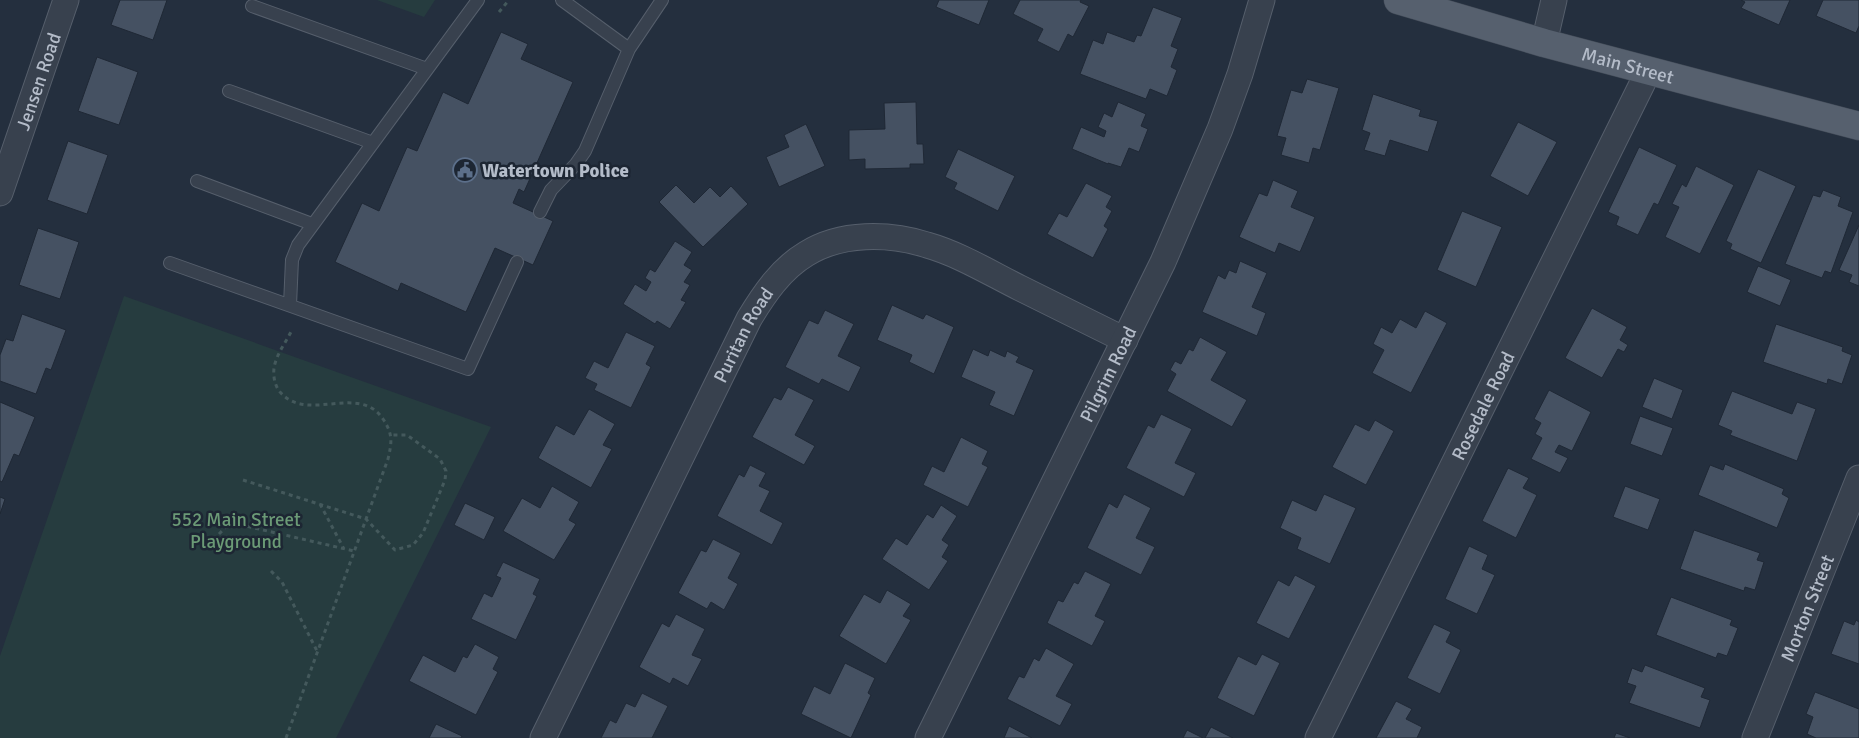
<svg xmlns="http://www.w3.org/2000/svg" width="1859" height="738" viewBox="0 0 1859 738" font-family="Signika,sans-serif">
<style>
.green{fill:#263c3f}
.building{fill:#455162;stroke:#1f2835}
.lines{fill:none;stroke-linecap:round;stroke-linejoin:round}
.lane-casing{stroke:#565f6c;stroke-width:14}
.street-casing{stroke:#565f6c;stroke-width:27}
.primary-casing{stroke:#414a57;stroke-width:29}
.path{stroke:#44595c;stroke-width:3;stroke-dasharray:4 4;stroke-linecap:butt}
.lane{stroke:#38414e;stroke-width:12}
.street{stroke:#38414e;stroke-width:25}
.primary{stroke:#56606e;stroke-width:28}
.labels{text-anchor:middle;stroke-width:5;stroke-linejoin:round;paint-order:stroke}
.street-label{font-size:19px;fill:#b4bcc9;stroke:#1d2633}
.poi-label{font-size:19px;font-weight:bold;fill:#b4bcc9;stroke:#1d2633;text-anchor:start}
.park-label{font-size:19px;fill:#6b9a76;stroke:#1d2633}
</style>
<rect width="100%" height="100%" fill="#242f3e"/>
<path class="green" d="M377,0H435L424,17Z
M124,296L491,427L336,738H0V656Z"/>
<path class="building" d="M120,0H167L153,40L111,25Z
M939,0H989L979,25L936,7Z
M1020,0H1081L1080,2L1089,6L1073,37L1068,34L1059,52L1037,41L1043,29L1013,14Z
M1741,0H1790L1779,25L1741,8L1745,2Z
M1823,0H1859V26L1856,33L1816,16Z
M1153,7L1182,18L1171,46L1178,49L1171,67L1177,70L1167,96L1150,89L1146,99L1080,74L1093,40L1103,44L1107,32L1134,42L1137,35L1141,36Z
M501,32L528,44L521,59L573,82L524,192L519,189L513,203L553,221L533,265L495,248L466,312L401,283L398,291L335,262L362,203L379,211L407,147L417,151L443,92L468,104Z
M97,57L138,72L119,125L78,111Z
M1307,79L1339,88L1320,150L1313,148L1309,163L1281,155L1286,138L1277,136L1291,90L1302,93Z
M1373,94L1421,110L1419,116L1438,121L1428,152L1390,140L1385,156L1364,150L1370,133L1362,130Z
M916,102L917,144H923L924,164H910V168L865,169V159L849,160V130L885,129L884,103Z
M1118,102L1146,114L1141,126L1148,129L1139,152L1129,148L1121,167L1108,163V164L1072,149L1081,127L1104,137L1106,131L1098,127L1104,113L1112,117Z
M1518,122L1557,142L1528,196L1490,176Z
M806,124L825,166L779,187L766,157L789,147L784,135Z
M68,141L108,155L87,214L47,200Z
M1639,147L1677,165L1658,205L1654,203L1638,235L1616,225L1619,217L1608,212Z
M958,149L1015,176L998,211L954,189L957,183L945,177Z
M1696,166L1734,185L1700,254L1665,237L1679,207L1672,204L1682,184L1686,187Z
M1758,169L1796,186L1761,263L1730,249L1732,244L1726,241Z
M1273,180L1298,191L1291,207L1315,217L1300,252L1279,243L1275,253L1239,237L1259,193L1267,196Z
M1086,183L1112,196L1106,207L1112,211L1104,226L1108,229L1093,258L1047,234L1059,213L1067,217Z
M676,185L694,203L710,187L720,197L731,186L748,204L703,247L659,202Z
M1823,190L1841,197L1838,206L1853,212L1831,273L1825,271L1822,278L1785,264L1813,195L1820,197Z
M1462,211L1502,227L1476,287L1437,270Z
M1859,225V286L1849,282L1852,275L1839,270Z
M38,228L79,242L60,299L19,285Z
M675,241L692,252L684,265L692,270L684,282L690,285L681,300L686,302L670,329L657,321L655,324L623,304L635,284L646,291L651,282L645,278L650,269L655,272Z
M1240,261L1267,273L1252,307L1266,313L1257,336L1202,312L1218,275L1225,279L1229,270L1236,273Z
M1758,266L1791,280L1780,306L1747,292Z
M892,305L923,319L926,314L954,327L934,374L909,362L912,355L877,340Z
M1592,308L1627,327L1620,340L1628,345L1624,352L1618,349L1602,378L1565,358Z
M825,310L854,324L838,356L861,367L849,392L822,379L819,384L785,367L809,320L818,324Z
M1425,311L1447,323L1411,393L1372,373L1384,350L1373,344L1381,327L1392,333L1400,319L1416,328Z
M22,314L66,330L51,370L46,368L36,394L0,381V355L6,339L13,341Z
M1776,324L1843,347L1842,351L1852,355L1842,384L1828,379L1827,384L1763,362Z
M626,332L655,346L646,364L651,367L631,408L594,390L597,384L585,378L594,361L608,368Z
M1200,337L1227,352L1211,380L1247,400L1232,427L1167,391L1176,374L1170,370L1175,361L1181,364L1189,349L1193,351Z
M973,349L988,356L990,350L1005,357L1007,351L1019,357L1016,362L1034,370L1014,416L989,405L995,392L961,377Z
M1654,378L1683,390L1672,419L1642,407Z
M788,387L814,400L795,435L815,446L804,465L752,437L774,397L781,400Z
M1549,390L1591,412L1572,451L1559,445L1555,452L1568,458L1560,473L1531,459L1542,438L1535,434L1541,423L1534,419Z
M1732,391L1792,414L1797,402L1816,409L1797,461L1730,435L1732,431L1718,425Z
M0,402L35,417L19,456L14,454L2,482L0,481Z
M589,409L615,424L603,445L612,449L591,488L538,458L556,425L574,435Z
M1161,414L1192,429L1175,463L1196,473L1184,497L1126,468L1148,425L1154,428Z
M1640,416L1673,428L1662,456L1630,444Z
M1375,420L1394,431L1366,485L1332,467L1355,424L1369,431Z
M961,437L988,451L982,464L988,467L968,507L923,485L932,466L944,472Z
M1725,464L1784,489L1782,494L1789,498L1777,528L1698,495L1710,465L1723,470Z
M750,465L766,473L759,486L770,491L760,511L783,523L772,545L717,516L739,474L744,477Z
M1508,468L1529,478L1523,488L1537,495L1516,538L1482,521Z
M552,486L579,502L569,520L576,524L554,560L503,531L522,498L540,508Z
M1625,486L1660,499L1648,530L1613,517Z
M1124,494L1151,508L1136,538L1155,547L1141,575L1087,548L1109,503L1117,508Z
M1324,494L1356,508L1330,564L1297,549L1301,538L1280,528L1292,500L1316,511Z
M0,497L5,499L0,514Z
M465,503L495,517L484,540L454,525Z
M941,505L957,516L942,540L949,545L942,557L948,561L929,590L882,559L896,538L907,545L927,514L933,518Z
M1694,530L1760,553L1757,560L1764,562L1755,590L1745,587L1744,591L1680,569Z
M713,539L741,553L728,578L738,584L724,610L711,602L707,609L678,593L701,550L706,552Z
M1469,546L1488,555L1482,569L1495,575L1477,614L1445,599Z
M503,562L540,579L533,594L537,596L516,640L471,619L484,593L492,597L501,578L496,576Z
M1085,571L1111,584L1095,616L1105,621L1092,646L1047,623L1058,600L1063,602L1074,582L1078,584Z
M1295,575L1316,586L1289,639L1256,623L1278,580L1289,586Z
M887,590L911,604L903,616L911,620L886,664L839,636L864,594L880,603Z
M1671,597L1732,620L1730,625L1738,628L1727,656L1718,653L1716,658L1656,635Z
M676,614L705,629L692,655L702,659L688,686L673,678L670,684L639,667L662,623L669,627Z
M1856,620L1859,622V664L1831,654L1844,621L1854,625Z
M1434,624L1451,632L1446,642L1461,650L1440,694L1407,678Z
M475,644L499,657L493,669L498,672L476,715L409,681L423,655L455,672L463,656L467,658Z
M1046,648L1074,664L1056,696L1072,704L1060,726L1007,699L1019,676L1024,678L1034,658L1039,661Z
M1262,654L1280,663L1254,716L1217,698L1238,656L1256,665Z
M845,663L875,678L868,693L871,695L851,738L801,714L814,686L830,694Z
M1645,665L1705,688L1701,697L1710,700L1700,728L1629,703L1636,686L1627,683L1632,668L1642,672Z
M1815,692L1859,709V738H1816L1807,734L1813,717L1806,714Z
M642,693L668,706L652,738H601L610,720L616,723L626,703L635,707Z
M1396,701L1412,709L1406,719L1422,727L1417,738H1376Z
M436,724L462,736L461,738H429Z
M1009,726L1032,738H1004Z
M1211,727L1233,738H1205Z
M1187,730L1203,738H1183Z
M1616,733L1630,738H1614Z"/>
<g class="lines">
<g class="lane-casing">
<path id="lane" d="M562,0L629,49
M252,6L427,69
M229,91L373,143
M197,181L312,224
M540,212L551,190L576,164L585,151L629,49L662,0
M170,263L468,369L517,262
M290,305L292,260L298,245L478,0"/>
</g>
<g class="street-casing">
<g id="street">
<path d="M1544,43L1554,0"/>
<path id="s1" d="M0,193L66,0"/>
<path id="s2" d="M543,738L749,319C764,294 781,269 806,254C841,232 889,233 927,245C959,254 990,273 1020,288C1055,305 1090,323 1125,340"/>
<path id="s3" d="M928,738L1163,262L1220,129L1240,74L1262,0"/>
<path id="s4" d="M1318,738L1648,72"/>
<path id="s5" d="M1755,738L1859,478"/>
</g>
</g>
<g class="primary-casing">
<g id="primary">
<path id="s6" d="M1398,0L1544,43L1859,126"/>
</g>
</g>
<path class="path" d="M499,12L509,0
M243,480L366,519L395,550L413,545L423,533L445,480L446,471L440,459L407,435H391
M320,504L344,549
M219,534L226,527L237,524L354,551
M271,571L282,582L317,651
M286,738L388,459C392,442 393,434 383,419C359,383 308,423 281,393C275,387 273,377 274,368C276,355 286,342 292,330"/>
<use href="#lane" class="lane"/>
<use href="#street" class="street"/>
<use href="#primary" class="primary"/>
</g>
<defs>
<g id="civic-ring" transform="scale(1.25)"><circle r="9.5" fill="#1d2633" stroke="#5c6f8a" stroke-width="1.5"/><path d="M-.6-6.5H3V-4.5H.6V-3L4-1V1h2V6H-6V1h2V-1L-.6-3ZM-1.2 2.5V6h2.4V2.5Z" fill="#5c6f8a"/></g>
</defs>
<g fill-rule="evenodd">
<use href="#civic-ring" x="465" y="170"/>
</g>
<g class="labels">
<g class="street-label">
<text dy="7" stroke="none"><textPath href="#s6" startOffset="239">Main Street</textPath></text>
<text dy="7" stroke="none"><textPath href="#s1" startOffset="118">Jensen Road</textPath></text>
<text dy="7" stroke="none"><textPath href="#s2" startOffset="450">Puritan Road</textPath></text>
<text dy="7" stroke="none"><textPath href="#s3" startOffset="406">Pilgrim Road</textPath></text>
<text dy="7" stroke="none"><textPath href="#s4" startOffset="371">Rosedale Road</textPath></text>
<text dy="7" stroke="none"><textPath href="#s5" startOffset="140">Morton Street</textPath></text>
</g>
<g class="poi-label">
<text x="482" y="177">Watertown Police</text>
</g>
<g class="park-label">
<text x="236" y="526">552 Main Street<tspan x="236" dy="22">Playground</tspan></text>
</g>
</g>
</svg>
